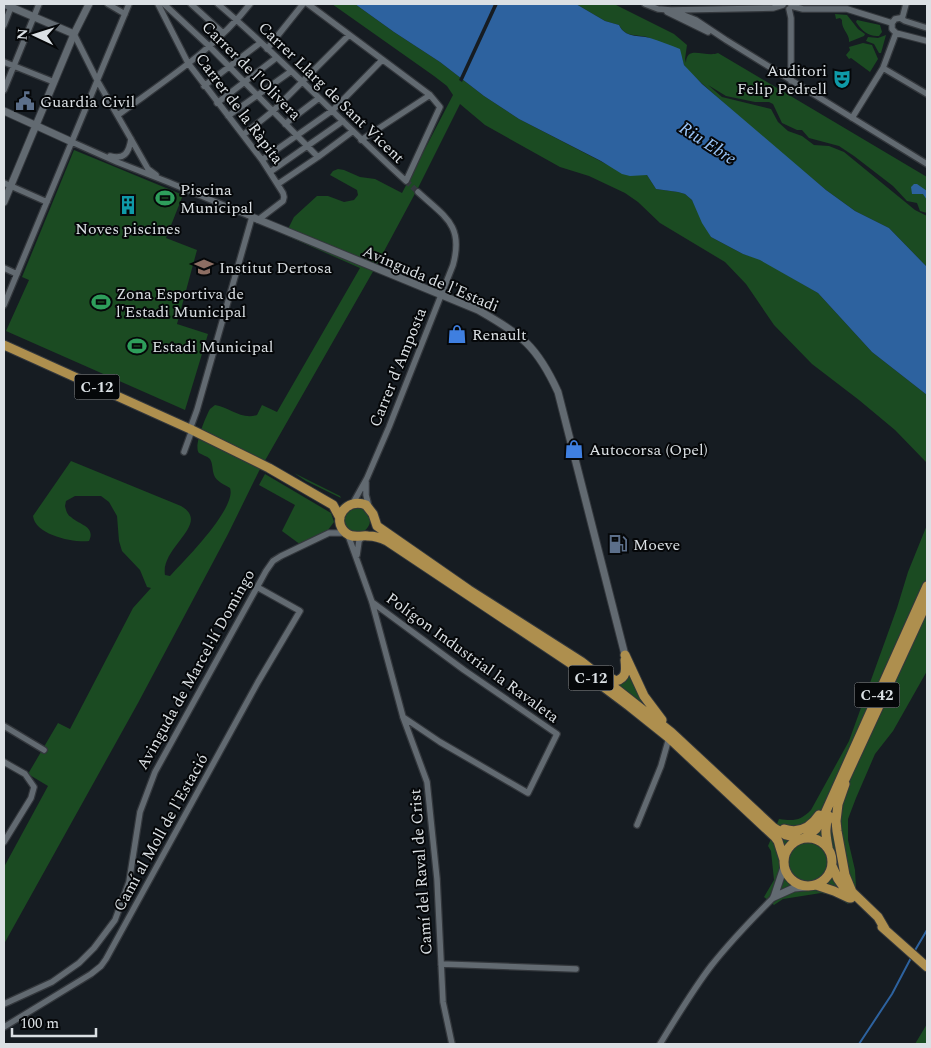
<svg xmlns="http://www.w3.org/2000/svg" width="931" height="1048" viewBox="0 0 931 1048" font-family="Spectral,serif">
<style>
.green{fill:#1b4b22}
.water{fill:#2d629f}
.pier{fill:#161c22}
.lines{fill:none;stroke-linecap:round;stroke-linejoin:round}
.stream{stroke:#2d629f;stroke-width:2}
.minor-tunnel{stroke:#34393f;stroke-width:5.5;stroke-dasharray:5.5 3;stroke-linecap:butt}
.minor-casing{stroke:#33373c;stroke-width:8}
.tertiary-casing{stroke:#33373c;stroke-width:9}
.primary-casing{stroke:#33373c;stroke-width:11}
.minor{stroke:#626a71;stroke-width:5.5}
.tertiary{stroke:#626a71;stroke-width:7}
.primary{stroke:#ae8f4e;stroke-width:9}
.labels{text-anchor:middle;stroke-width:4;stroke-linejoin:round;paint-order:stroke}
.shield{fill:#050709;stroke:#9b9fa2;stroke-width:1}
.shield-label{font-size:15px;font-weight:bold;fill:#dbe0e4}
.street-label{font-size:16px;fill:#dbe0e4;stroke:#050709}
.poi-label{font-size:16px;fill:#dbe0e4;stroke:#050709;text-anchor:start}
.water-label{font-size:18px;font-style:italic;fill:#99c4f7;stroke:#050709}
</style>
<rect width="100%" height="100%" fill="#161c22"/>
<path class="green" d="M332,4H355L394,32L440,62L484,96L519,119L608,165L647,175L656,189L678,192L685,194L692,200L711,237L743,254L760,259L818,293L872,352L927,395V463L895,430L859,400L812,364L774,325L746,284L725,262L660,223L638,202L625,193L589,176L560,167L485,125L460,104L418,188L375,268L259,471L228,534L138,703L4,944V867L48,786L28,774L58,723L70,729L133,608L151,588L147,587L140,570L122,551L119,541L117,516L109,502L101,496H75L66,501L65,506C66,510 67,515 71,517C79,525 96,526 89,541C74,543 35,535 33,516L71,461L181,506C212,524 160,547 165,575L170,576C184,561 237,508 230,488C225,485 216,481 214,475C212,469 213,464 210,459C207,456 202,455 199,453C193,447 206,416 210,409L215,405C229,407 241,420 257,415L262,405L277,412L360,268L285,235L294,217L317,196H328L344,202L354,200L358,195L357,190L330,175L333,171L338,169L344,170L360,177L375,179L402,193L453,95L447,86L434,76Z
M576,4H614L674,34L687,45L685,59L686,63C686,44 706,58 718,53L927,177V213L920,211L917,203L907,201L893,186L854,156L839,146L809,138L802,130H797L782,123L773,104L769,102H755L726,96L708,85L722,97L771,109L778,122L788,131L802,136L814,145L829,146L844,152L915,210L927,216V267L889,228L855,211L826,190L761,136L689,72L684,65L682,58C673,53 656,40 647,37C636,34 626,38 619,25L605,21Z
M835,14L847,15L858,29L865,34L864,36L849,42C850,34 841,29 842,20L840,18L836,19Z
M857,20L880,25L882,32L879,36C869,37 862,31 856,22Z
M886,35L881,53H879L874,44L866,41L868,37L878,38Z
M863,43L872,45L878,59L870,72L851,58L849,59L846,55L850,50L849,47Z
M74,150L183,195L166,238L197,250L177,324L208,334L185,410L6,331L29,280L22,277Z
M294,473L340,496L341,498L306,481Z
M265,474L331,513L334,522L328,530L301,545L282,531L295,505L259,485Z
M344 520a13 13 0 1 1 26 0a13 13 0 1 1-26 0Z
M927,525V671L893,731L875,754L856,798L848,819V840L855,870L856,888L848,904L833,895L821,893L783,899L774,905L764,897L774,880L771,851L768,846L779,819C794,821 800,821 811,810L849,741L897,608L908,572Z
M627,664L657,718L612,683H618Z
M927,1024V1044H915Z"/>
<path class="water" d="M355,4H576L605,21L619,25C625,38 638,35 650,38C660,41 670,45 680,49L684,65L702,84L826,190L855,211L889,228L927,267V395L872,352L818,293L760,260L743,254L711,237L702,223L692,200L685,194L678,192L656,189L647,175L630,176L622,174L601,161L519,119L484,96L440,62L394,32Z
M914,184H917L927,191V200L923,194H912L911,187Z"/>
<path class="pier" d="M494,4H498L462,82L459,80Z"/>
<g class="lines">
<path class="stream" d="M914,952L927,930
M859,1044L892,994L912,956"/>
<path class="minor-tunnel" d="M406,181L418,192"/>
<g class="minor-casing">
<path id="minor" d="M108,4L125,14
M158,4L188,63L262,160L283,193L284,197L283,201L258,220
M164,4L209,46L318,157
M191,4L223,33
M218,4C283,59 342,123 406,181L440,107L430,95L308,4
M645,4L658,9L671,10L773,8L783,5
M791,6L803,9H847L892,23
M789,9L791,18V81
M671,10L696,20L726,40L927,164
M667,12L708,32
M902,19L906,4
M892,23V29L896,33L927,41
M892,23L895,19L900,18L905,21L927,28
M4,25L11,7
M74,34L97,80L131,139L148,169L156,175
M267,49L303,4
M4,62L54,82
M883,68L927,94
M204,86L260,43
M4,90L39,4
M217,103L276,58
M118,115C164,81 215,49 250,4
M228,116L290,72
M852,118L883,68L896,33
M285,124L319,98
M243,135L273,111L349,35
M361,140L430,95
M72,142L117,162L168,182L252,217L197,410L190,429
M110,156C124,160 129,153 131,139
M262,160L333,110L382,60
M270,172L343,121
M4,183L47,202
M278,184L318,157L353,131
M4,268L17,274
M4,305L129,4
M184,452L192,430
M366,482V495L369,507
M353,503L367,478L389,427L453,265C464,225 445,217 418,192
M348,535L372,602L403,717L427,782L437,879L443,1002L452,1044
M357,555L359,541L363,536
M372,602L464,670L557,734L528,793L440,742L403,717
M4,726L44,750
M4,762L25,774L34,787L31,798L4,842
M637,825L661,766L669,738
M441,964L576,969
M4,1004L52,982L79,963L94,948L115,920L129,882L140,812L155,772L266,571L273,561L281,556L329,533H345
M4,1027L91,974L101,966L106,959L258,682L300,611L257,587
M660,1044C676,1018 692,991 711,966C730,942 752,919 774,897"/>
</g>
<g class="tertiary-casing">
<path id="tertiary" d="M4,4L74,34
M4,111L72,142
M4,202L74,34L89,4
M252,217L478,310C522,335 537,346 558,392L625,655
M774,897L794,888L805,887
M774,897L784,867"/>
</g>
<g class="primary-casing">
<path id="primary" d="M4,345L190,429L269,468L333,505L340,518
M625,655L644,696L662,720
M607,676L616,681C627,678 626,670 625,660
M845,784L838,804L836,821L837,831L845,875L852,892L878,917L885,929
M841,788L927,602
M784,829C799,834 811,827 819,815
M784 862a24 24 0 1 1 48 0a24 24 0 1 1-48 0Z
M805,838L816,829L823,818L927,586
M828,847C826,836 824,827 829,816
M784,860L778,841L775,837L669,738L629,706L585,673L387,541C381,538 375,536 368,536C360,535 353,539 346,533C330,519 347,497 366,505L373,514L377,526L469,590L582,662L671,732L774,828L786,835L801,839
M832,866L838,879L851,898
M816,885L834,891L849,898
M882,927L927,967"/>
</g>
<use href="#minor" class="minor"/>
<use href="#tertiary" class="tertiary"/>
<use href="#primary" class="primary"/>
</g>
<defs>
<g id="theatre-bare" transform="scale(1.5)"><path d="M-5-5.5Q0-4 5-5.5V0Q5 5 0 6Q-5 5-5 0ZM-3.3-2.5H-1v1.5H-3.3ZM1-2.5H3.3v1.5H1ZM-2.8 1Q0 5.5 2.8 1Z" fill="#0f9aa8" stroke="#050709" stroke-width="2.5" paint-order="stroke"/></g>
<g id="civic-bare" transform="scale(1.5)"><path d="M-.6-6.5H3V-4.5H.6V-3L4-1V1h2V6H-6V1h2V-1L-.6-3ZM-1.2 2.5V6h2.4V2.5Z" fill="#5c6f8a" stroke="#050709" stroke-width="2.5" paint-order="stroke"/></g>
<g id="stadium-bare" transform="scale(1.5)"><path d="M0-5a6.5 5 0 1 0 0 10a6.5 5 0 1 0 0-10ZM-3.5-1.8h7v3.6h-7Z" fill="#2e9e5b" stroke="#050709" stroke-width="2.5" paint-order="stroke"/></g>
<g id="building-bare" transform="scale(1.5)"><path d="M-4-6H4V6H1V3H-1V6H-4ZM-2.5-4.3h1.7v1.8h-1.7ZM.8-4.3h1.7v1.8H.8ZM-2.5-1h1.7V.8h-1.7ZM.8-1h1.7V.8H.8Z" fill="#0f9aa8" stroke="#050709" stroke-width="2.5" paint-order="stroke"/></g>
<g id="school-bare" transform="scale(1.5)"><path d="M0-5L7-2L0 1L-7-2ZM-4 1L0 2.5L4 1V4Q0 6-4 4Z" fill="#8d6e63" stroke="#050709" stroke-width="2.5" paint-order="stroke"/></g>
<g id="shop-bare" transform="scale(1.5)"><path d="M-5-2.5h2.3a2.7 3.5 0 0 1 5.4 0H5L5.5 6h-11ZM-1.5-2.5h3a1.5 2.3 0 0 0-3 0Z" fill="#3f7fe0" stroke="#050709" stroke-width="2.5" paint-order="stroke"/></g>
<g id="fuel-bare" transform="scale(1.5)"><path d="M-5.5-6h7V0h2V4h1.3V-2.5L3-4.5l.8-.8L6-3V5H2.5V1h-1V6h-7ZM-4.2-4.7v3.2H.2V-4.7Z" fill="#5c6f8a" stroke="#050709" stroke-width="2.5" paint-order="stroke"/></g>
</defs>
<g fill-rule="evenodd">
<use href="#theatre-bare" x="842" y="79"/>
<use href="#civic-bare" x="25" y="101"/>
<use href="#stadium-bare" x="165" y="198"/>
<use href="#building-bare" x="128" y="205"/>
<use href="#school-bare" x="204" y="267"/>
<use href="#stadium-bare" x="101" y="302"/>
<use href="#shop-bare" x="457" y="334"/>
<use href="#stadium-bare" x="137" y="346"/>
<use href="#shop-bare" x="574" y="449"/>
<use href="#fuel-bare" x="618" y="544"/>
</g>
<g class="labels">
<g class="shield">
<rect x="74.5" y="374.5" width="45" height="25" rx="4"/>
<rect x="568.5" y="665.5" width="45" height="25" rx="4"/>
<rect x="854.5" y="682.5" width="45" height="25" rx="4"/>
</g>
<g class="shield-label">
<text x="97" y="392">C-12</text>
<text x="591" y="683">C-12</text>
<text x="877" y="700">C-42</text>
</g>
<g class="street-label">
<text transform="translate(252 70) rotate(45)" y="6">Carrer de l'Olivera</text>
<text transform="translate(332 92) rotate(44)" y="6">Carrer Llarg de Sant Vicent</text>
<text transform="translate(240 108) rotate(53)" y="6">Carrer de la Ràpita</text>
<text transform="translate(431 278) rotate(23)" y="6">Avinguda de l'Estadi</text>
<text transform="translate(397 367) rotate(-68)" y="6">Carrer d'Amposta</text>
<text transform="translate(473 657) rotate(36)" y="6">Polígon Industrial la Ravaleta</text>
<text transform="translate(195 669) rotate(-61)" y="6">Avinguda de Marcel·lí Domingo</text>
<text transform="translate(160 832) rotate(-61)" y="6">Camí al Moll de l'Estació</text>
<text transform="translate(420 872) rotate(-94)" y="6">Camí del Raval de Crist</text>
</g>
<g class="poi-label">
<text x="827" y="76" text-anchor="end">Auditori<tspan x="827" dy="18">Felip Pedrell</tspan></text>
<text x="40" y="107">Guardia Civil</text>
<text x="180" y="195">Piscina<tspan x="180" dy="18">Municipal</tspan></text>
<text x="128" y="234" text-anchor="middle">Noves piscines</text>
<text x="219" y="273">Institut Dertosa</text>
<text x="116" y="299">Zona Esportiva de<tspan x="116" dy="18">l'Estadi Municipal</tspan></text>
<text x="472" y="340">Renault</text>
<text x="152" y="352">Estadi Municipal</text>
<text x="589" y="455">Autocorsa (Opel)</text>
<text x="633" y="550">Moeve</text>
</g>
<g class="water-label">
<text transform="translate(708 143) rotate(33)" y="6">Riu Ebre</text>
</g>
</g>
<rect width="931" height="1048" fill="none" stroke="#dbe0e4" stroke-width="10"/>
<g transform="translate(35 35) rotate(274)" stroke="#050709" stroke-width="4" paint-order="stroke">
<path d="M0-4L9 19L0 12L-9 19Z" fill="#dbe0e4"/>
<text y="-8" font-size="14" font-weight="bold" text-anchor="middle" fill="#dbe0e4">N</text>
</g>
<path d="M12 1028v8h84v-8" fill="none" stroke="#dbe0e4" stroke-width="2.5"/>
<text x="20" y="1028" font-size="15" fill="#dbe0e4" stroke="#050709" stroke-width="4" paint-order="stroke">100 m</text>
</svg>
